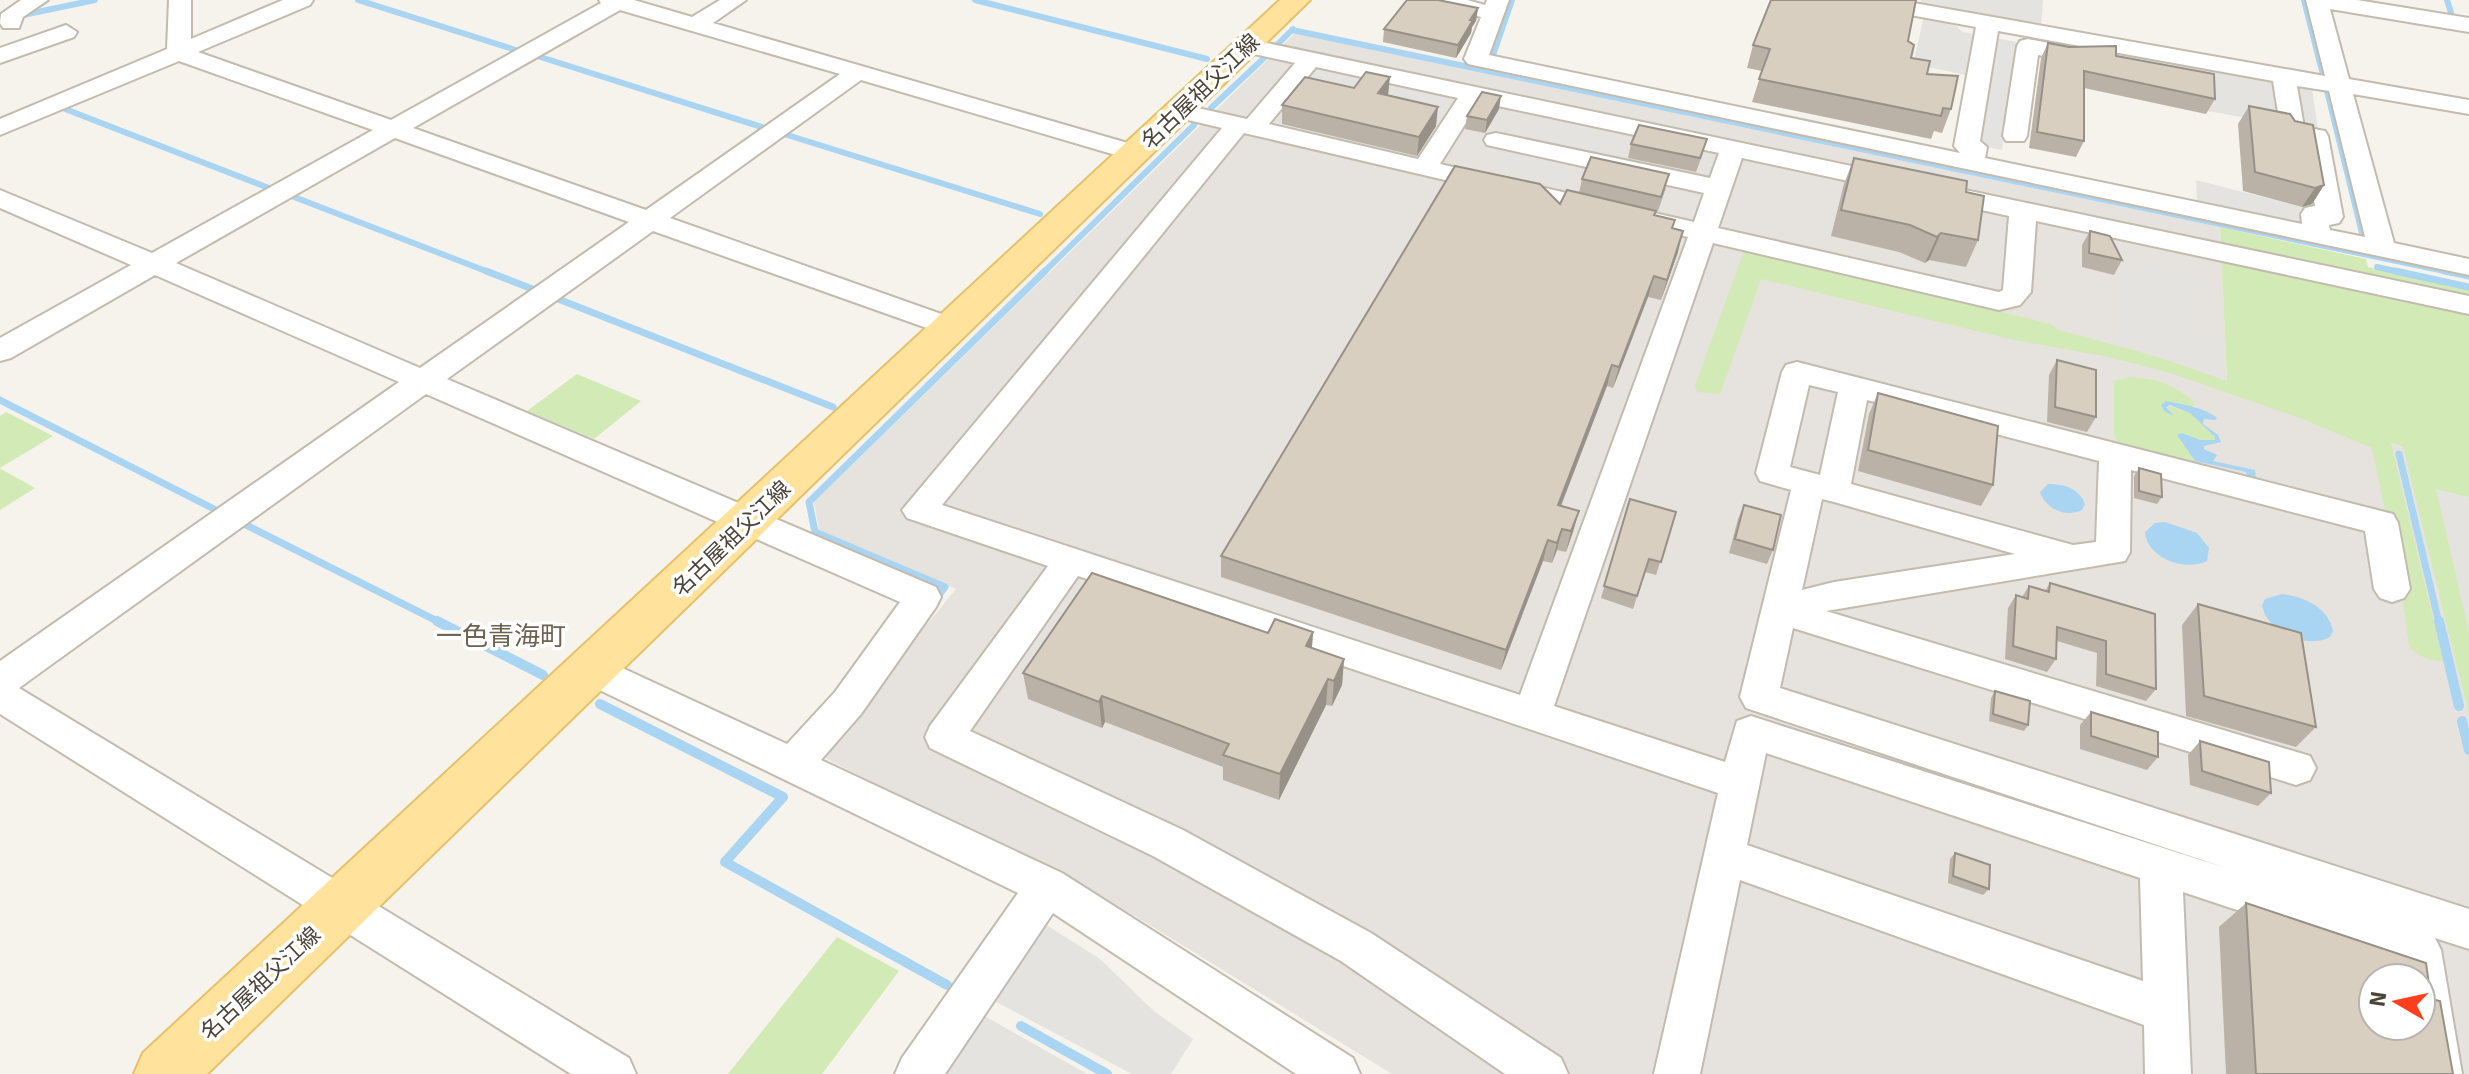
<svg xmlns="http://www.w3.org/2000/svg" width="2469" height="1074" viewBox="0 0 2469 1074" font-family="Signika,'Noto Sans JP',sans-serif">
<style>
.industrial{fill:#e6e2dd;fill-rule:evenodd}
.green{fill:#d2eab5}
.parking{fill:#e5e3e0}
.water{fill:#a9d4f2}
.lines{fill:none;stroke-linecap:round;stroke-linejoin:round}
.stream-far2{stroke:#a9d4f2;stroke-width:6}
.stream-far1{stroke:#a9d4f2;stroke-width:7}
.stream{stroke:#a9d4f2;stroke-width:10}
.minor-casing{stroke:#c2bbae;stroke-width:4}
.major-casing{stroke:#e6c16a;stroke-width:4}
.minor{fill:#fff;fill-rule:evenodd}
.major{fill:#ffe39c;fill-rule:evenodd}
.wall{fill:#bab2a6}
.shaded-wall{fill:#979187}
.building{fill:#d8cfc1;stroke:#979187;stroke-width:2;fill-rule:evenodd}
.labels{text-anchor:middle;stroke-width:7;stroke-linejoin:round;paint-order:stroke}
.street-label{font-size:22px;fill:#4b4439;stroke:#fff}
.quarter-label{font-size:26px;fill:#6e6250;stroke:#fff}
</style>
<rect width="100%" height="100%" fill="#f6f3ec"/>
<path class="industrial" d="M1295,33L2220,227L2227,381L2404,448L2469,715V1074H1392L1135,916L819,755L956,589L819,530L814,502ZM2373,978H2421V1026H2373Z"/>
<path class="green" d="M2220,227L2366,259L2368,267L2469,289V715L2403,447L2391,443L2443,661C2430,661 2417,656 2409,646L2402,593L2372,448L2300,418L2167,372L2104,356L2014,340L1761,279L1720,394L1697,392L1695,386L1745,248L2050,324L2059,330L2158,357L2227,381Z
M577,374L641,401L594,439L527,411Z
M2130,377C2155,378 2176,385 2194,402L2192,409L2171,402L2161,405L2174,414L2166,405L2190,413L2215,437V440L2179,439L2195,461L2119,444L2114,435V381Z
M6,412L53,436L0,468V416Z
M1,469L35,488L0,510V469Z
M837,937L899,971L822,1074H728Z"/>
<path class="parking" d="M1921,0H2043L2041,29L1920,7Z
M1924,16L1940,18L1939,22L1956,26L1963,32L2016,42L2002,150L1955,141L1966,75L1913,64Z
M2023,34L2312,89L2319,135L2323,136L2343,224L2324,220L2325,230L2197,203L2196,180L2321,212L2310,137L2246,118L2208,111L2087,65L2021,52Z
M1314,67L1460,99L1446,121L1396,110L1404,97L1352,86L1342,98L1297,88Z
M1541,118L1614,133L1599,167L1571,161L1560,184L1494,170L1510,139L1528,142Z
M2122,260L2218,282L2219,299L2188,292L2189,332L2221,340L2223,378L2120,345Z
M2436,489L2469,497V632Z
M1037,919L1100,959L1154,1011L1193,1039L1171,1074H1132L983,995Z
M974,1010L1087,1074H931Z"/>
<path class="water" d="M2166,401C2181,404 2206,408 2217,418L2215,420L2204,419L2203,424L2218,435L2221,442L2204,446V449L2217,455L2213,461L2255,470L2256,480L2247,477L2246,472L2195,461L2177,435L2182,433L2200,440H2215V437L2190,413L2170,405L2166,407L2174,416L2164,411L2161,405Z
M2048,484C2064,484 2079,488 2085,504L2082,510C2066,518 2046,509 2040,492Z
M2165,522L2197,533L2209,548L2207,561C2185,572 2147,558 2145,532L2155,523Z
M2282,594C2304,597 2328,607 2333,631L2330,637C2307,650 2266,632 2262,605L2265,599Z"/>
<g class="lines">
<path class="stream-far2" d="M358,0L522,52
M975,0L1207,59
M2304,0L2324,79
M2447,0L2452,16
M23,15L95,0
M1292,30L2454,273
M1277,45L1293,29
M534,55L768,129
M1492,58L1512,0
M2326,87L2364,241
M1211,108L1264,58
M65,109L274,190
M781,133L1040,214
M289,195L491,273
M2377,267L2404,273
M1043,273L1194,125"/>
<path class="stream-far1" d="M486,271L535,290
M2395,271L2469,287
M2445,271L2469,276
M553,297L833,407
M0,400L220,512
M2399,454L2439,623
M240,522L441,623
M933,603L945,587L815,532L809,502L1045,271"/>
<path class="stream" d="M437,621L543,675
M2439,621L2459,706
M600,704L783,797L725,862L947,985
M2462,721L2469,750
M1021,1026L1107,1074"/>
<g class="minor-casing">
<path id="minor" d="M21,0H48L23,17L19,28H3L0,23L1,14Z
M169,0H191V39L283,0H313L310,5L198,52L391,120L601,3L599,0H634L692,17L720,0H746L713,23L1145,148L1149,153L1145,158L1136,161L861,80L670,218L961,321L966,327L961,333L951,336L941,333L653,231L447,379L936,587L941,597L936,607L861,714L821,760L1062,873L1353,1058L1360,1074H1296L1053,913L945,1074H895L902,1058L1018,893L579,680L573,670L579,660L592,655L605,660L787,744L835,692L900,602L426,394L19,688L629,1058L636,1074H571L0,714V661L399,382L155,275L11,358L0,361V338L131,265L0,208V190L152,253L373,130L179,61L0,135V119L167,49ZM620,10L840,74L646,210L413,128ZM395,138L629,222L420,368L176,263Z
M1429,0H1467L1485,5L1487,0H1509L1489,55L1960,153L1954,146L1976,27L1861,6L1850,0H1897L2325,76L2306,0H2357L2469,18V32L2330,9L2349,79L2469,100V114L2353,94L2394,243L2469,259V275L1468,64L1464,59L1481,17L1432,5ZM1998,31L2273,81L2281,132L2284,137L2304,141L2315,206L2305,208L2301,214L2302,224L1985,158L1987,147L1980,141ZM2297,86L2329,91L2365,237L2330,230L2329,225L2339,223L2343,217L2328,136L2325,131L2304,127Z
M66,25L77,32L74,37L0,63V48Z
M1248,39L2469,296V314L2036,221L2031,292L2020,305L1999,310L1713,243L1554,706L1725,762L1737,721L1751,716L2229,869L1746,708L1740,697L1791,490L1760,481L1756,473L1782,372L1786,365L1797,362L2393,514L2398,523L2410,589L2404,598L2392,602L2380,598L2374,589L2365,531L2131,470L2130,552L2125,561L1826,611L2310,756L2316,768L2310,780L2296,785L1793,628L1780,688L2469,909V949L2435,938L2441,950L2462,1074H2416L2409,1026H2421V978H2401L2399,964L2183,892L2191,1074H2145L2144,1025L1740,880L1700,1074H1654L1718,793L1078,576L970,731L1183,830L1371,933L1561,1058L1568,1074H1505L1341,961L1153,856L930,748L925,737L930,726L1048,566L907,518L902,510L1222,128L1171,116L1168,111L1171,106L1180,104L1247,119L1295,63L1240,51L1237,46L1240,41ZM1316,67L1458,98L1418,159L1269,124ZM1479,102L1719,153L1710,178L1496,133L1487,135L1484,140L1487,145L1496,147L1704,193L1694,222L1440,164ZM1244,133L1688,237L1520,695L942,505ZM1742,158L2009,216L2003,290L1999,292L1718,228ZM1809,385L1838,392L1820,475L1790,467ZM1867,400L2099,461L2096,542L2073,545L1851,484ZM1822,499L1834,502L2015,554L1834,582L1802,590ZM1766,753L2140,878L2143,981L1747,845Z
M2028,39L2070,47L2073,52L2070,57L2062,59L2038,55L2027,136L2024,141H2006L2003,136L2017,46L2020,41Z"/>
</g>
<g class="major-casing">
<path id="major" d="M1280,0H1310L207,1074H134L143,1053Z"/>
</g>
<use href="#minor" class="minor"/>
<use href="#major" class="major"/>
</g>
<path class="wall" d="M1478,8L1476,21L1472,27L1471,33L1456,58L1383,42L1384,29Z
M1908,41L1911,58L1927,74L1951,109L1942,133L1934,131L1931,139L1752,102L1762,71L1747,68L1753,45Z
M2048,43L2116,56L2215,99L2206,114L2084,88V141L2076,157L2029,148L2041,58Z
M1388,96L1436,126L1417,156L1282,124V105Z
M2249,106L2324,185L2312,204L2302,207L2243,191L2238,124Z
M1499,109L1485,133L1465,129L1467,116Z
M1631,144L1703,153L1696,172L1628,158Z
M1854,158L1966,192L1978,240L1966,267L1929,260L1925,263L1899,252L1831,236L1844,184Z
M1582,179L1666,188L1658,211L1579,193Z
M1560,204L1655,215L1673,229L1678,252L1661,300L1648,297L1613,388L1607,386L1561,506L1579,511L1566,552L1557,550L1552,563L1543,561L1501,670L1221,577V556Z
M2090,231L2122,260L2114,275L2082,267V245Z
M2057,360L2096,417L2087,432L2047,422L2049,375Z
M1878,393L1993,485L1981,506L1858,471L1869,414Z
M2139,468L2162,497L2157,504L2134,498V476Z
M1630,499L1676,512L1656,575L1645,572L1633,609L1601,598Z
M1744,505L1773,550L1767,564L1729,553L1738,519Z
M2050,583L2156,689L2146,701L2096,686L2097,653L2057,641L2056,659L2047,672L2005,659L2008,608L2016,595L2022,597L2029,586L2045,591Z
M2198,604L2316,727L2296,747L2186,716L2182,625Z
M1313,632L1312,648L1344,659L1342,685L1332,706L1326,705L1279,800L1223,780V767L1105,722L1102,728L1028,699L1023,673L1268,633Z
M1995,691L2028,725L2024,731L1989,721L1991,698Z
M2091,712L2158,757L2147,770L2080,749V725Z
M2200,741L2271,793L2258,806L2190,785L2188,755Z
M1955,853L1989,889L1983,895L1948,883L1950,859Z
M2246,903L2431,999L2453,1074H2226L2219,927Z"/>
<path class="shaded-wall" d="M1478,8L1476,21L1472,27L1471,33L1456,58L1458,45L1470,20Z
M1390,77L1388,96L1378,93Z
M1501,96L1499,109L1485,133L1487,120Z
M1438,107L1436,126L1417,156L1419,137Z
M2324,185L2312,204L2302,207L2315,188Z
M1683,231L1678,252L1661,300L1667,280Z
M1941,233L1929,260L1925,263L1937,237Z
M1654,276L1648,297L1613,388L1619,367Z
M1612,365L1607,386L1553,526L1558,505Z
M1579,511L1573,532L1566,552L1571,531Z
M1562,529L1557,550L1552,563L1557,543Z
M1548,540L1543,561L1501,670L1506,650Z
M1313,632L1311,658L1306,646Z
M1344,659L1342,685L1332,706L1334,681Z
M1328,679L1326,705L1279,800L1280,774Z
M1102,696L1105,722L1102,728L1099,702Z"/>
<path class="building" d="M1407,0H1438L1478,8L1470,20H1473L1458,45L1384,29Z
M1771,0H1916L1908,41L1914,45L1911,58L1930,61L1927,74L1958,76L1951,109L1943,108L1941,116L1759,79L1770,49L1753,45Z
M2048,43L2069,47L2116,46V56L2214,74L2215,99L2084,71V141L2037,132Z
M1366,72L1390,77L1378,93L1438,107L1419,137L1282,105L1305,77L1354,88Z
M1482,92L1501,96L1487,120L1467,116Z
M2249,106L2290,114L2295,121L2313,125L2324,185L2315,188L2255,172Z
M1639,125L1707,139L1700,158L1631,144Z
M1591,157L1669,174L1661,197L1582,179Z
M1854,158L1967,181L1966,192L1984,196L1978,240L1941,233L1937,237L1910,225L1841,210Z
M1455,166L1540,184L1560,204L1567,190L1656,211L1654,215L1675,220L1672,228L1683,231L1667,280L1654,276L1619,367L1612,365L1558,505L1579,511L1571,531L1562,529L1557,543L1548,540L1506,650L1221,556Z
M2090,231L2110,236L2122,260L2089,253Z
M2057,360L2096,370V417L2055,407Z
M1878,393L1998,426L1993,485L1868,450Z
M2139,468L2161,474L2162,497L2139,491Z
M1630,499L1676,512L1661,562L1649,559L1637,596L1604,586Z
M1744,505L1781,515L1773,550L1735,539Z
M1092,573L1268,633L1275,619L1313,632L1306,646L1344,659L1334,681L1328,679L1280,774L1223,755L1229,744L1102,696L1099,702L1023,673Z
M2050,583L2155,614L2156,689L2106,674V641L2057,627L2056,659L2013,646L2016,595L2028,599L2029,586L2049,592Z
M2198,604L2301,633L2316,727L2204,696Z
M1995,691L2030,701L2028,725L1993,714Z
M2091,712L2158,732V757L2091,736Z
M2200,741L2269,762L2271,793L2202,771Z
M1955,853L1990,865L1989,889L1953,876Z
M2246,903L2426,963L2431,999L2440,1001L2453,1074H2256ZM2373,978H2421V1026H2373Z"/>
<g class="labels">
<g class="street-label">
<text transform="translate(1200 91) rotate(-44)" y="8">名古屋祖父江線</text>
<text transform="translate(731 538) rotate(-44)" y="8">名古屋祖父江線</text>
<text transform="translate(260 983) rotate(-43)" y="8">名古屋祖父江線</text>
</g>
<g class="quarter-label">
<text x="501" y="645">一色青海町</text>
</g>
</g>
<g transform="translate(2397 1002) rotate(279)"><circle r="38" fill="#ffffff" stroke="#b7b4b0" stroke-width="2"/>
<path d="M0-6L14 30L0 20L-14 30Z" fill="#fc3f1d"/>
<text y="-12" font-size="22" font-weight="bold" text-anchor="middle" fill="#4b4439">N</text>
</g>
</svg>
